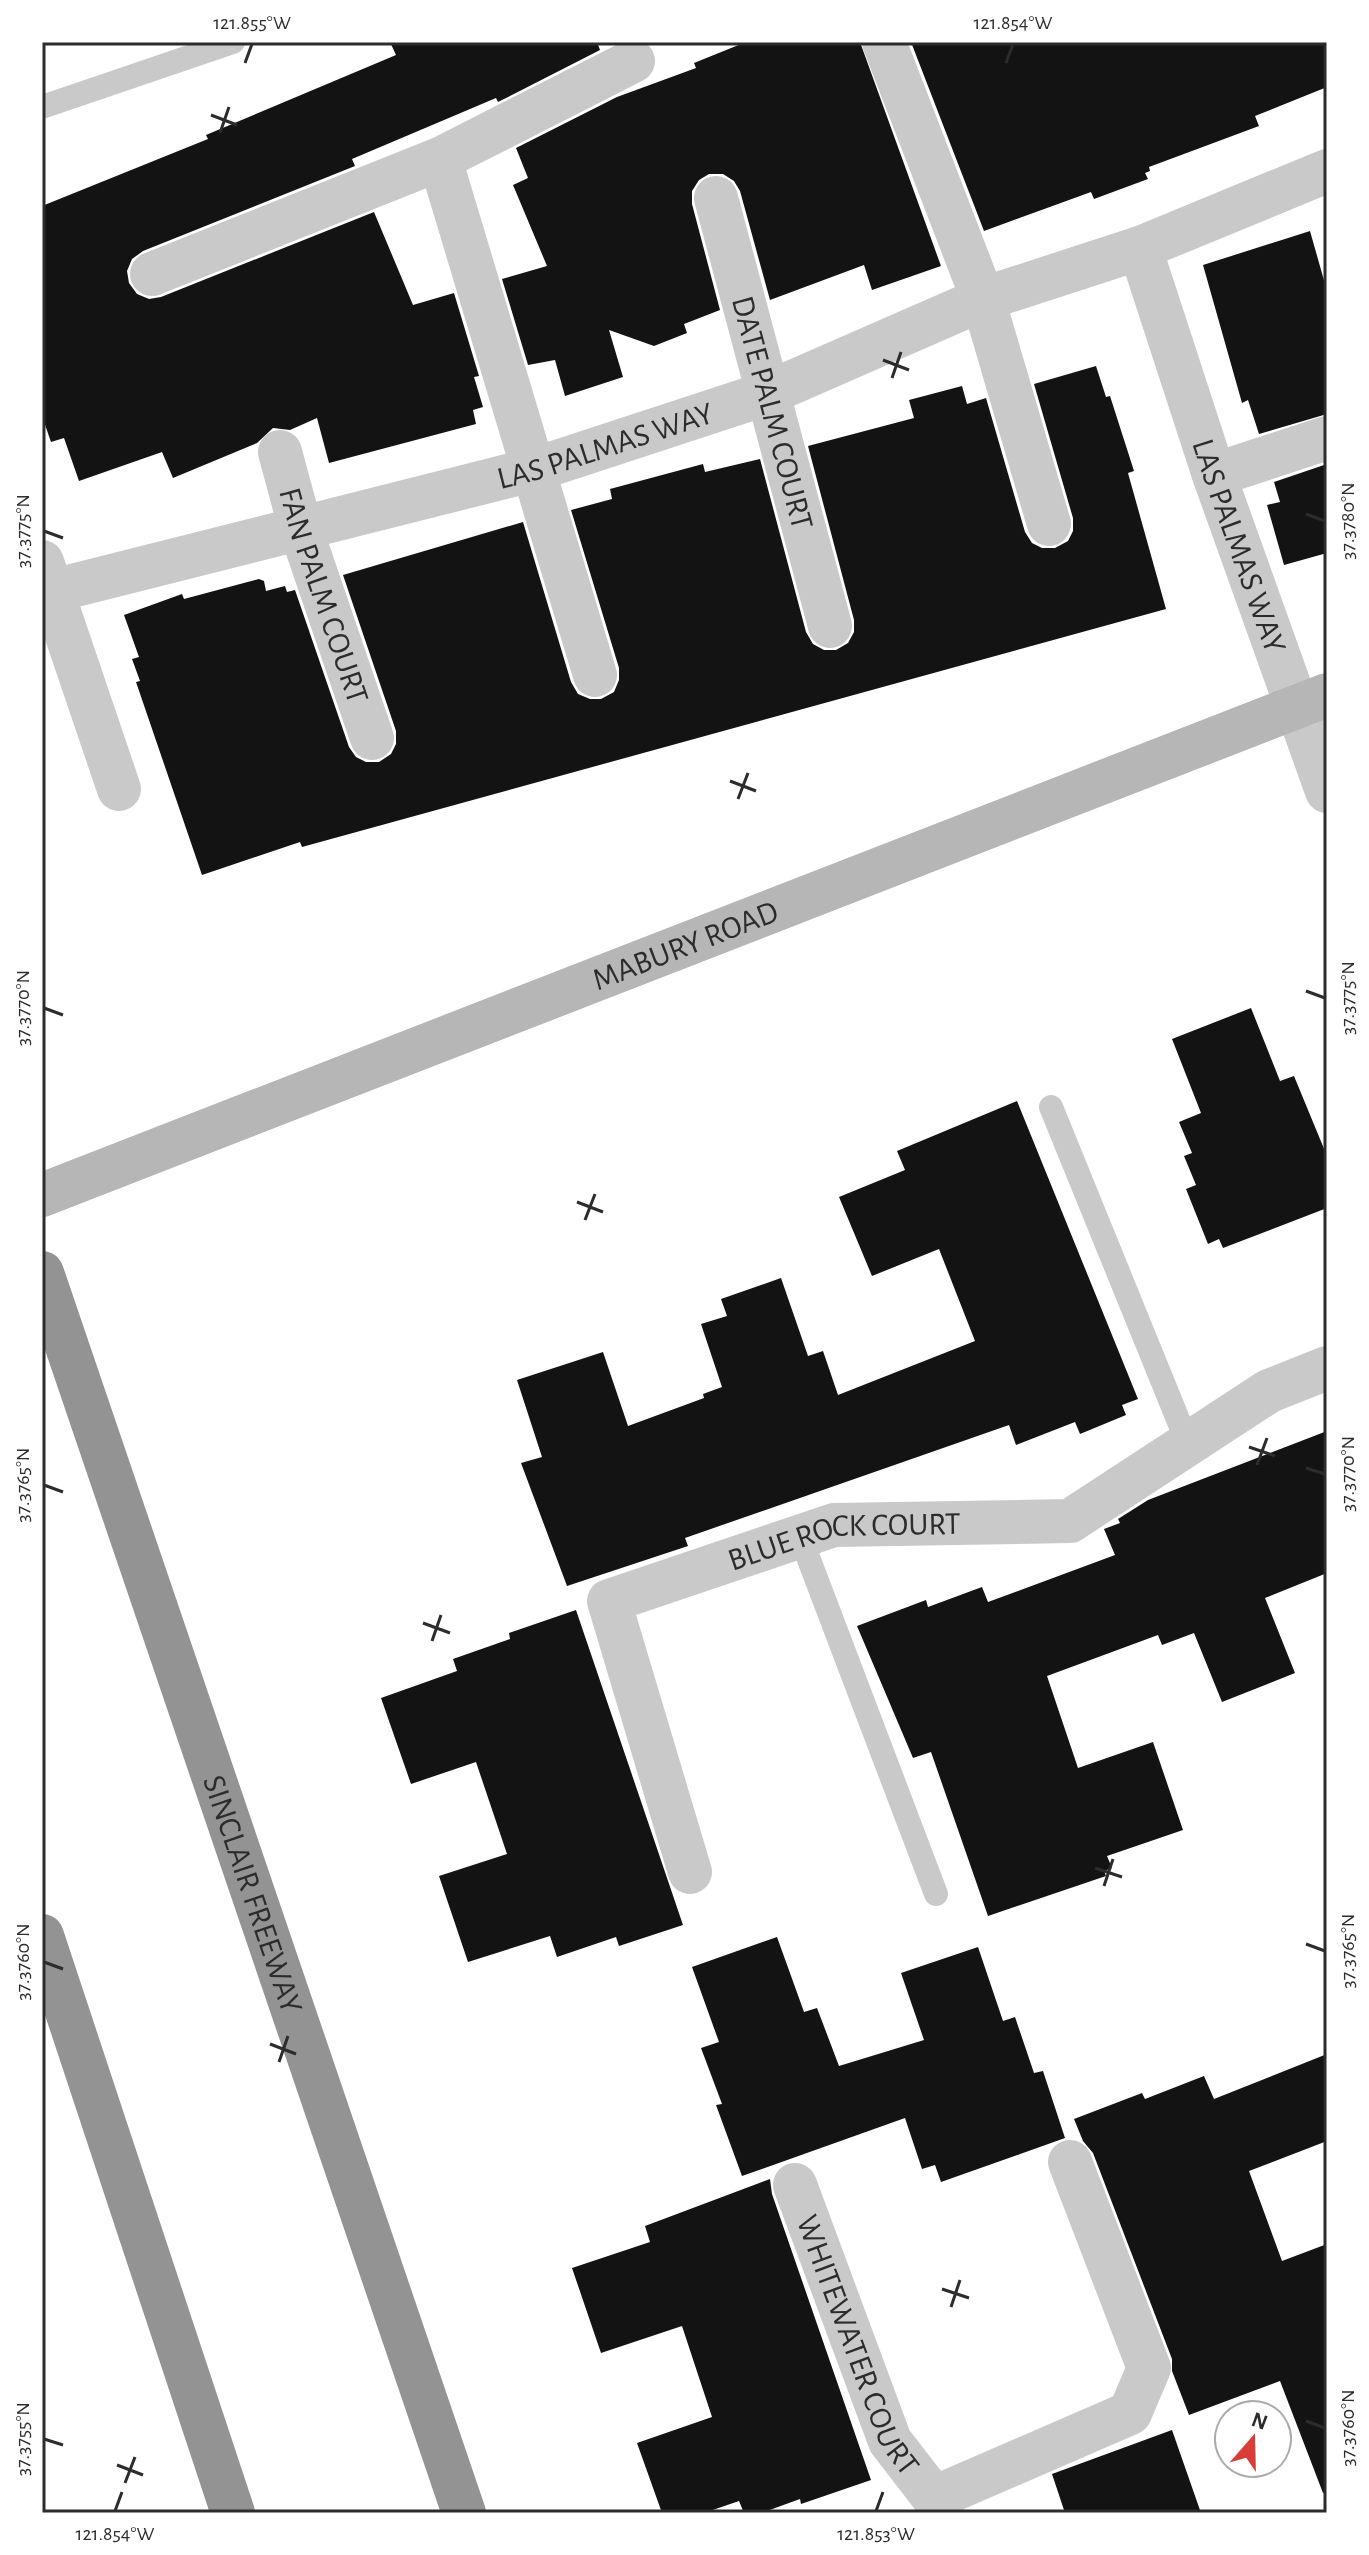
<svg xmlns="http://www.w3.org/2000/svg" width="1369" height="2555" viewBox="0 0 1369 2555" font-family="'Alegreya Sans',sans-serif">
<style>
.building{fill:#131313}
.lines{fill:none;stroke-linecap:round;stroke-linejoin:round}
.service{stroke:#c9c9c9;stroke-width:24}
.minor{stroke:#c9c9c9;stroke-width:44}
.secondary{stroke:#b6b6b6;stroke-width:44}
.motorway{stroke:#939393;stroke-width:44}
.ticks{fill:none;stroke:#2c2c2c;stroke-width:3}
.labels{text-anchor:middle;stroke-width:8;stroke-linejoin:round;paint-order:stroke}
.street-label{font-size:32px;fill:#2c2c2c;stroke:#fff}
.neatline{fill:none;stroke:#2c2c2c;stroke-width:3}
.ticks-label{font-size:20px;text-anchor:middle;fill:#2c2c2c}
</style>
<rect width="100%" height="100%" fill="#fff"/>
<path class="building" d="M390,42H597L600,50L498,102L496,98L352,159L355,166L143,251L132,259L127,271L129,283L137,294L149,299L161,297L374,212L413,305L454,293L479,376L474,377L483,407L473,410L476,424L329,463L317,418L290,430L273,428L257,443L173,478L162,452L79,481L64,438L51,442L42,416V206L208,139L206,135L396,55Z
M746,42H860L941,266L872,290L864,265L770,300L740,191L734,181L723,174H709L699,180L692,191V204L720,310L684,324L687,333L654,346L609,330L623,377L565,396L555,360L528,365L502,279L547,266L513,185L528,178L516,148L617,97L696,68L694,63Z
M911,42H1327V87L1255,116L1259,126L1149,167L1150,171L1145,173L1148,179L1094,199L1091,192L984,231Z
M1310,231L1327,291V414L1259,434L1248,400L1242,403L1203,265Z
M1096,366L1106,397L1110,396L1134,471L1128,473L1166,609L302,847L300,842L202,875L136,682L140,681L132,659L139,657L124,615L182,594L184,599L259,579L264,581L266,591L285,586L287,592L295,590L349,747L356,757L366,762H379L391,754L396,744V731L343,575L523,522L571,682L578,694L590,699H601L614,692L619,680V668L571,510L612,499L610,489L703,464L705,472L760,459L806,632L813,644L824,650H836L848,643L854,632V620L808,446L914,418L909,400L962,386L967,404L986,398L1025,532L1032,543L1042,548H1055L1068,541L1073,531V518L1034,384Z
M1327,464V553L1284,565L1267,505L1280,502L1274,482Z
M1251,1008L1280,1081L1294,1076L1327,1156V1208L1223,1248L1219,1239L1208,1244L1186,1189L1196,1185L1184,1156L1192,1153L1179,1122L1201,1113L1172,1039Z
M1017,1101L1138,1399L1122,1405L1126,1415L1080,1434L1075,1422L1016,1445L1009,1425L685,1538L688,1546L567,1586L521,1463L542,1457L517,1380L603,1352L628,1426L704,1398L703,1394L722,1387L701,1324L727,1316L721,1299L781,1278L808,1356L823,1351L838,1395L975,1341L939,1249L872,1276L839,1197L905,1170L897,1151Z
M1327,1431V1573L1265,1598L1295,1673L1222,1702L1194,1633L1162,1645L1158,1635L1047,1676L1078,1768L1153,1742L1183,1830L1107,1856L1112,1868L1104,1871L1106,1876L988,1916L931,1752L913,1758L857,1626L926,1600L928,1607L982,1587L988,1602L1115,1555L1104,1529L1120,1523L1118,1519L1148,1500Z
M576,1610L683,1925L619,1946L616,1937L557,1957L550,1936L468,1962L439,1876L507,1854L476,1762L411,1784L381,1698L457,1671L453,1659L510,1639L509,1633Z
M777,1937L804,2012L817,2008L839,2066L924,2040L901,1973L978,1947L1003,2021L1015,2017L1034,2073L1043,2071L1065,2138L941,2182L935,2165L922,2169L905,2118L742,2176L716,2105L722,2104L701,2048L719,2042L692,1967Z
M1327,2054V2141L1249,2171L1282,2261L1327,2244V2492L1323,2493L1280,2381L1189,2415L1172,2371V2359L1093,2153L1083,2141L1074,2119L1142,2093L1145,2099L1204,2076L1214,2099Z
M770,2179L772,2194L871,2480L801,2504L800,2499L761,2513H744L739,2501L704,2513H662L637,2443L712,2417L682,2326L601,2353L572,2268L650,2242L645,2226Z
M1172,2430L1201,2513H1065L1052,2474Z"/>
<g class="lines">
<path class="service" d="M42,107L233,42
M1051,1107L1188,1444
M800,1536L936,1894"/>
<g class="minor">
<path d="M884,42L983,299L1049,524"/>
<path d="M440,159L595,675"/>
<path id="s1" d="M716,198L830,626"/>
<path id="s2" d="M1140,248L1214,475L1327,791"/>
<path d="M152,274L440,159L633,61"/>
<path id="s3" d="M280,452L301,530L372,738"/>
<path d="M1214,475L1327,438"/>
<path d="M42,562L119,789"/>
<path id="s4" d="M52,591L536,469L768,393L983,299L1140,248L1327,171"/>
<path id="s5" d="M690,1872L609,1601L834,1525L1070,1521L1269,1391L1327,1368"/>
<path id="s6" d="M795,2185L890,2441L934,2498"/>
<path d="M942,2513L934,2498L1130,2413L1149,2368L1070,2162"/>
</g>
<path class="secondary" id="s7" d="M42,1195L1327,695"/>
<g class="motorway">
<path id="s8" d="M42,1273L464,2513"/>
<path d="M42,1936L233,2513"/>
</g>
</g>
<path class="ticks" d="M245,63L252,44M1006,63L1013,44M211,115L237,125M220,133L229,107M883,360L909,370M892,378L901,352M1306,514L1325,521M44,531L63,538M730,781L756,791M738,799L748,773M1306,991L1325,998M44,1008L63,1015M577,1202L603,1212M585,1220L595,1194M1249,1447L1275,1456M1257,1465L1267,1438M1306,1468L1325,1474M44,1485L63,1492M423,1623L450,1633M432,1641L441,1615M1095,1868L1122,1877M1104,1886L1113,1859M1306,1944L1325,1951M44,1962L63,1969M270,2044L296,2054M279,2062L288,2036M942,2289L969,2298M951,2307L960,2280M1306,2421L1325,2428M44,2439L63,2445M117,2465L143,2475M125,2483L135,2457M115,2511L122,2492M876,2511L883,2492"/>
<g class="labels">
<g class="street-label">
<text dy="11" stroke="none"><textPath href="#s1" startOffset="222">DATE PALM COURT</textPath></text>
<text dy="11" stroke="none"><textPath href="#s4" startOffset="572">LAS PALMAS WAY</textPath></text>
<text dy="11" stroke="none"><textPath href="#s2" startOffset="314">LAS PALMAS WAY</textPath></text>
<text dy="11" stroke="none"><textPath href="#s3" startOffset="150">FAN PALM COURT</textPath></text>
<text dy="11" stroke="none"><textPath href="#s7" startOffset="690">MABURY ROAD</textPath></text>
<text dy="11" stroke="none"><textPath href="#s5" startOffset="528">BLUE ROCK COURT</textPath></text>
<text dy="11" stroke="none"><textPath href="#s8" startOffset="656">SINCLAIR FREEWAY</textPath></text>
<text dy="11" stroke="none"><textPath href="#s6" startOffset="172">WHITEWATER COURT</textPath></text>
</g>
</g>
<rect width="1369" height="2555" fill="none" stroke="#ffffff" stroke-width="88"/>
<g transform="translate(1253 2439) rotate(20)"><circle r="38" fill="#ffffff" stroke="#ababab" stroke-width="2"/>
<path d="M0-6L14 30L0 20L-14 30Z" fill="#d93d37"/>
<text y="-12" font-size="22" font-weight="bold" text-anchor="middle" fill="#2c2c2c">N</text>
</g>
<rect x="44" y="44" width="1281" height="2467" class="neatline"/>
<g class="ticks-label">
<text x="252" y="29">121.855°W</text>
<text x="1013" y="29">121.854°W</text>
<text transform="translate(1347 521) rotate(-90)" y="7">37.3780°N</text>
<text transform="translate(22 531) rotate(-90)" y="7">37.3775°N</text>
<text transform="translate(1347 998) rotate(-90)" y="7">37.3775°N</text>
<text transform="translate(22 1008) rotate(-90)" y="7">37.3770°N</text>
<text transform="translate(1347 1474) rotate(-90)" y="7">37.3770°N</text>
<text transform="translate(22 1485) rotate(-90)" y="7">37.3765°N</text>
<text transform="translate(1347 1951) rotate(-90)" y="7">37.3765°N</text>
<text transform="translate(22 1962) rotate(-90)" y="7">37.3760°N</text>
<text transform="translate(1347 2428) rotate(-90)" y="7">37.3760°N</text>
<text transform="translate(22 2439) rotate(-90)" y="7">37.3755°N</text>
<text x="115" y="2540">121.854°W</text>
<text x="876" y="2540">121.853°W</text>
</g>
</svg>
